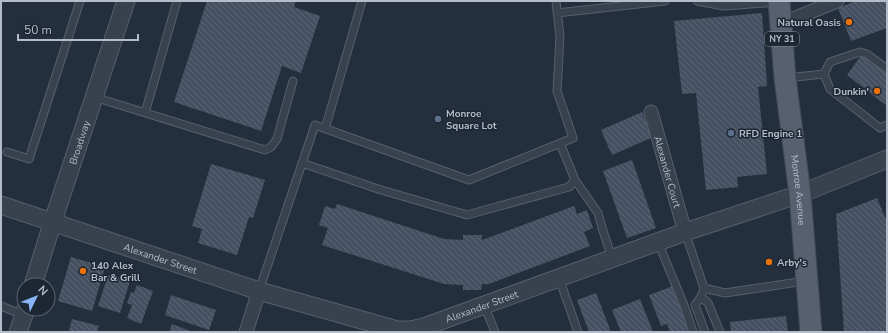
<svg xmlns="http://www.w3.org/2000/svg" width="888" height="333" viewBox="0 0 888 333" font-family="'Nunito Sans',sans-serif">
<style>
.building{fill:url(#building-back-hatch)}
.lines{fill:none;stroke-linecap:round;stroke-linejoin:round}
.service-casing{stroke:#565f6c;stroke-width:9}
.minor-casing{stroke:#565f6c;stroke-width:15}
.tertiary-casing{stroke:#565f6c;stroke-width:19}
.primary-casing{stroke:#414a57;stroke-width:23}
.service{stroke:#38414e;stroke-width:7}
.minor{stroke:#38414e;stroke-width:13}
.tertiary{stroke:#38414e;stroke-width:17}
.primary{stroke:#56606e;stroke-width:21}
.food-dot{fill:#e8710a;stroke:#1d2633;stroke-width:1.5}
.service-dot{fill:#5c6f8a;stroke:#1d2633;stroke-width:1.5}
.labels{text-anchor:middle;stroke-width:3;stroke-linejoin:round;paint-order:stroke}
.shield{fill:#1d2633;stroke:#878f9c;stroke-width:1}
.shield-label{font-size:9px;font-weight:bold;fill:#b4bcc9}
.poi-label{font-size:10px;font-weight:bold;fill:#b4bcc9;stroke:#1d2633;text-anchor:start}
.street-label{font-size:10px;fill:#b4bcc9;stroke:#1d2633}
</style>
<defs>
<pattern id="building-back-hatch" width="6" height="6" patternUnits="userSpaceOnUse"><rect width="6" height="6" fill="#455162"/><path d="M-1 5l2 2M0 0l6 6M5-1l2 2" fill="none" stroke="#5d6877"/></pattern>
</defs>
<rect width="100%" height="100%" fill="#242f3e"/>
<path class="building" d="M207,1H296L294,7L320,16L301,73L282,66L261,131L174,102Z
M856,1H887V28L851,41L838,8Z
M762,13L767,86L758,87L767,174L737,177L738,187L706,190L696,93L682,94L674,21Z
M862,54L887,73V106L847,75Z
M642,112L653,137L612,155L601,130Z
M632,160L656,228L627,238L603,171Z
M211,164L265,180L253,218L249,217L237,255L198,243L202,229L192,226Z
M877,198L887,222V332H844L836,214Z
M337,204L444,239L463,240V235H482V240L574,206L577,214L587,210L593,228L584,232L590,246L489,284H482L481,290H463V285L444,284L322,245L328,228L319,225L325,206L335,209Z
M71,257L105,267L92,311L58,301Z
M108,275L130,281L120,313L98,306Z
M137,285L153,291L141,324L127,318L132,305L127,303L131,292L134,293Z
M673,286L690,332H670L667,324L661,326L649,295Z
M596,293L611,332H589L577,300Z
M171,295L216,310L209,330L165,315Z
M640,299L653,332H621L612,310Z
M786,316L788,332H731L730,322Z
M72,319L99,326L97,332H69Z
M172,324L193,332H169Z"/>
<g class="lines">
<g class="service-casing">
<path id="service" d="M697,1L724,6L777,2
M557,13L665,1
M887,69L867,54L860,52L830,62L824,74L830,89L880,128L887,125
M786,78L824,74
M94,97L265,150L271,147L277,139L293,81
M145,113L177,1
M325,129L362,1
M7,152L29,159L80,1
M302,163L378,189L467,215L569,187L575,180L560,143
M575,180L598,213L603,231L612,258
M685,232L704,288L725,293L805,281
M658,242L685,308L693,332
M559,278L578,332
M704,288L701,297L708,303L720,332
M259,291L315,125L469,180L573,138L557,91L560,37L556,1
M701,297L695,305L705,332
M484,305L495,332
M1,306L23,315"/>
</g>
<g class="minor-casing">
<g id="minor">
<path d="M781,24L837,1"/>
<path id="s1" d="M651,112L685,232"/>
<path d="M246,332L259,291"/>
</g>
</g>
<g class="tertiary-casing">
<g id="tertiary">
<path id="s2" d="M1,205L259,291L397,330H410L424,327L685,232L800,194L887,159"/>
<path id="s3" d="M33,285L53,221L126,1"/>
<path d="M18,332L26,309"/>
</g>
</g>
<g class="primary-casing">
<g id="primary">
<path id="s4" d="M779,1L785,78L800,194L811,332"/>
</g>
</g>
<use href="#service" class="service"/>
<use href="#minor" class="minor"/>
<use href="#tertiary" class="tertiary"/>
<use href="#primary" class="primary"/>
</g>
<g class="food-dot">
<circle cx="849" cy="22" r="4"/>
<circle cx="877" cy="91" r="4"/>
<circle cx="769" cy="262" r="4"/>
<circle cx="83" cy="271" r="4"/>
</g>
<g class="service-dot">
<circle cx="438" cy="119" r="4"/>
<circle cx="731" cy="133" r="4"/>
</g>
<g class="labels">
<rect class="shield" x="765" y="32" width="34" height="14" rx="3"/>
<g class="shield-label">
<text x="782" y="42">NY 31</text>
</g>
<g class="poi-label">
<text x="841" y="26" text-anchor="end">Natural Oasis</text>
<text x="869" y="95" text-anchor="end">Dunkin'</text>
<text x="446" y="117">Monroe<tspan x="446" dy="12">Square Lot</tspan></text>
<text x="739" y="137">RFD Engine 1</text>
<text x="777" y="266">Arby's</text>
<text x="91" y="269">140 Alex<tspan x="91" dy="12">Bar &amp; Grill</tspan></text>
</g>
<g class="street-label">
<text dy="4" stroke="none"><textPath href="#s3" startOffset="150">Broadway</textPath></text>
<text dy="4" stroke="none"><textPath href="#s1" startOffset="62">Alexander Court</textPath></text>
<text dy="4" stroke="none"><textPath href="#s4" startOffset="190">Monroe Avenue</textPath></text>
<text dy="4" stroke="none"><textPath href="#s2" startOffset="168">Alexander Street</textPath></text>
<text dy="4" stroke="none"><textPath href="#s2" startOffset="504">Alexander Street</textPath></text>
</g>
</g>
<rect width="888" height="333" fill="none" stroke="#b4bcc9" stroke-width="4"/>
<g transform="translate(36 297) rotate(47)"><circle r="19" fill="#1d2633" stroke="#59626f"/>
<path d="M0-3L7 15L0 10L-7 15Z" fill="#8ab4f8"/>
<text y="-6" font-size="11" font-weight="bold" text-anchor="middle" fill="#b4bcc9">N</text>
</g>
<path d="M18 34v6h120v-6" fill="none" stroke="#b4bcc9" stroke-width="2"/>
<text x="24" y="34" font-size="12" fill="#b4bcc9" stroke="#1d2633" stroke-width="3" paint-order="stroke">50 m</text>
</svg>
